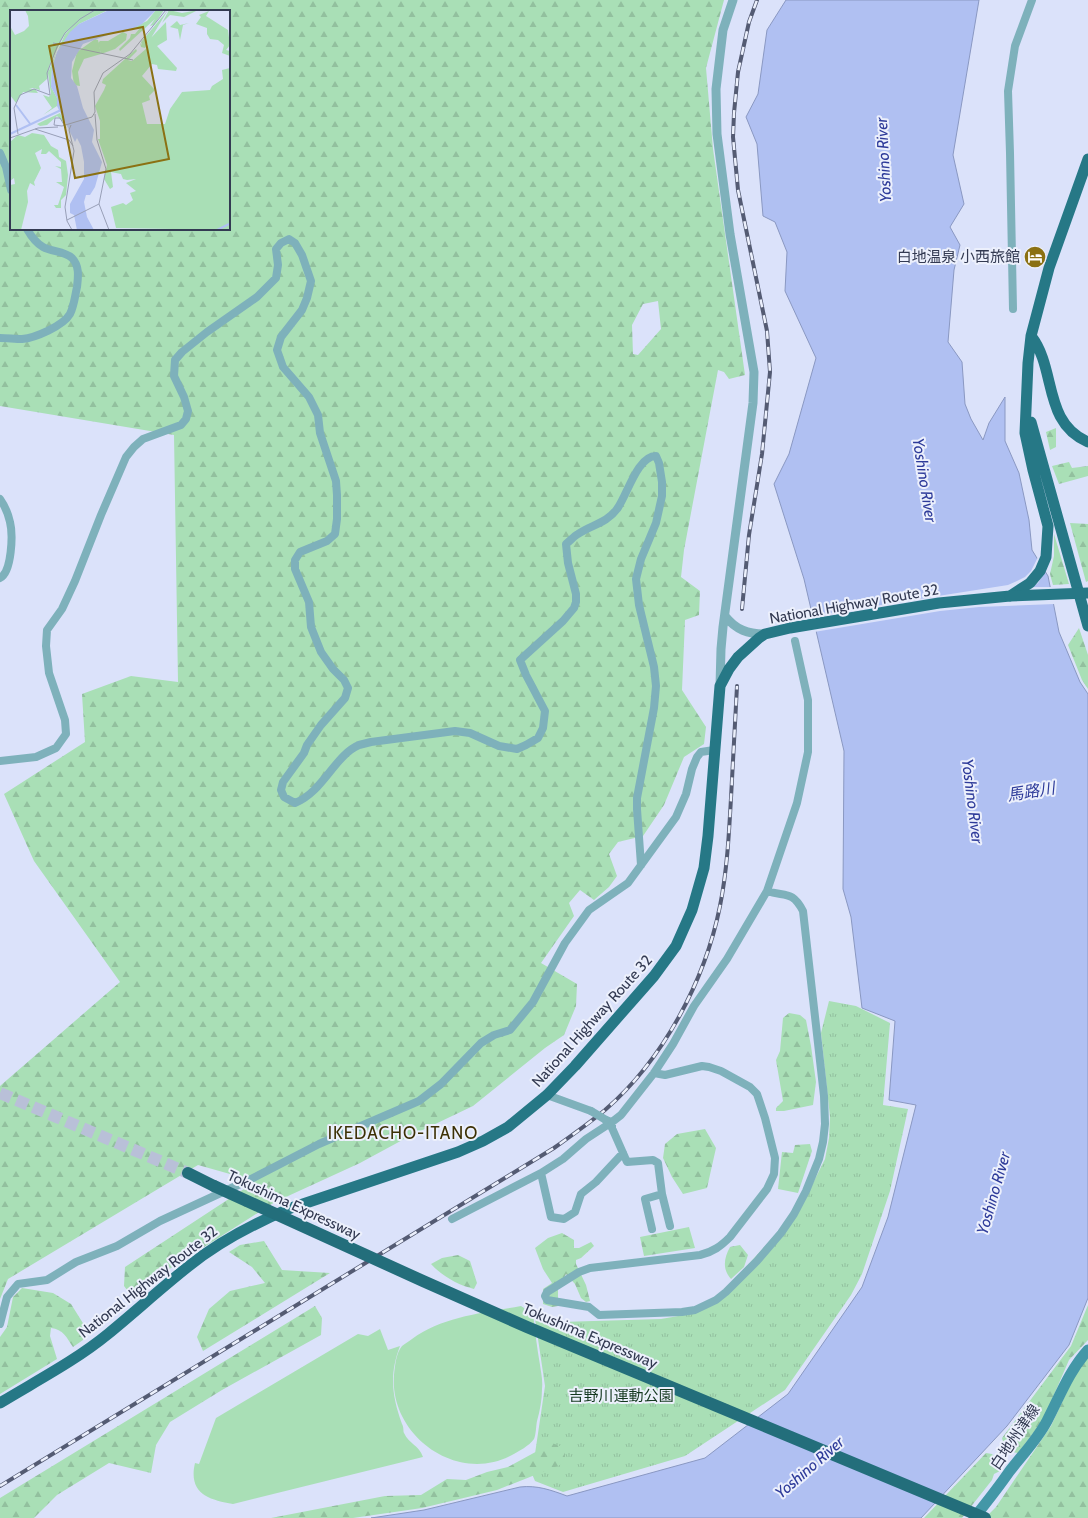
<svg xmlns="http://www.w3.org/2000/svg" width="1088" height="1518" viewBox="0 0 1088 1518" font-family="Cabin,'Noto Sans JP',sans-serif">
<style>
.grass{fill:url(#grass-tufts)}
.forest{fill:url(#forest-firs);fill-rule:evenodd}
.pitch{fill:#a9dfb6}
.water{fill:#b0c0f2;stroke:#8a98c2}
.pier{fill:#dbe2fa}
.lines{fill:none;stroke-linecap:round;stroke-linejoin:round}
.motorway-tunnel{stroke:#b9c0d8;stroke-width:12;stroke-dasharray:12 6;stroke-linecap:butt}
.minor{stroke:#7eb1bb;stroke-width:8}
.tertiary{stroke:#7eb1bb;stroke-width:9}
.secondary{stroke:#4397a7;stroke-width:11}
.trunk{stroke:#267886;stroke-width:11}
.motorway{stroke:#236e7b;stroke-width:12}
.rail-casing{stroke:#545b73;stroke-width:4}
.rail{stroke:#ecf0fc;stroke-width:2.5;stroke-dasharray:8;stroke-linecap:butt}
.minor-bridge{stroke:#7eb1bb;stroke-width:8}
.trunk-bridge{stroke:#267886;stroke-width:11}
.motorway-bridge{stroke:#236e7b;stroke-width:12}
.labels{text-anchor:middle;stroke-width:4;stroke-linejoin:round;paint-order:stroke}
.poi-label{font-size:15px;fill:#333a52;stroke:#ecf0fc;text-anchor:end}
.street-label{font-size:15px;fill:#333a52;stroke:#ecf0fc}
.park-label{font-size:15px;fill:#14381f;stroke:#ecf0fc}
.water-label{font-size:16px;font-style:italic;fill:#2e3b9a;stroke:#ecf0fc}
.quarter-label{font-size:17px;letter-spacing:1px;fill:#3c3005;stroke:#ecf0fc}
.inset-river{fill:none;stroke:#b0c0f2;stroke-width:2}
.inset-road{fill:none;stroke:#989fb7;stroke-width:1}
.view{fill:#8b7113;fill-opacity:0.15;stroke:#8b7113;stroke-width:2}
.inset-edge{fill:none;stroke:#333a52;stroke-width:2}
</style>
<defs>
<pattern id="grass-tufts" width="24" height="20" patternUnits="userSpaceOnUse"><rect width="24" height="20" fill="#a9dfb6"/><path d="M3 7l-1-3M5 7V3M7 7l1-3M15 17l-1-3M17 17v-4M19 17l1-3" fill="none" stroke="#92c09e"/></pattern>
<pattern id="forest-firs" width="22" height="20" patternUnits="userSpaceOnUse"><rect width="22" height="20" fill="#a9dfb6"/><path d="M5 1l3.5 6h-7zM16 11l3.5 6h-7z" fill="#92c09e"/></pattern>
</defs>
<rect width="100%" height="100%" fill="#dbe2fa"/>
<path class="grass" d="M829,1001L856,1006L890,1023L883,1105L908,1109L890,1191L862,1274L851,1295L785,1390L685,1456L563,1492L535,1481L532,1474L545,1386L534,1312L560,1322L661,1319L684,1315L709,1307L801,1207L825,1159L829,1138L830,1117L821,1033Z"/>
<path class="forest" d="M0,0H724L706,68L713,149L745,375L729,379L724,372L718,370L684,550L681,577L700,591L699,615L685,620L682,690L706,727L704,744L684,757L664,805L643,836L618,842L609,854L617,876L609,887L594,900L580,890L569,903L574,916L541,963L577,984L576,1006L564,1035L545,1048L473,1106L408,1137L360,1163L275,1202L130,1294L124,1286L125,1267L244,1189L237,1176L198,1165L8,1279L0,1299V1086L120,982L34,861L4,794L85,742L82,694L131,676L178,682L174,435L0,406ZM11,11H229V229H11ZM658,301L661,329L638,355L633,354L632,325L643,304Z
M1056,428V447L1050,450L1046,432Z
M1069,462L1072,468L1088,466V476L1059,484L1052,466Z
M1070,523L1088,524V581L1086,582Z
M1054,534L1069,584L1053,585L1050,574L1054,556Z
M1079,628L1088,655V689L1082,680L1068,645Z
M789,1013L800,1015L806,1020L811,1046L816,1082L813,1105L784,1111H776V1108L783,1101L776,1060L780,1051L783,1018Z
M705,1129L716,1148L707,1188L683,1194L672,1177L663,1158L665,1144L677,1134Z
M810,1144L812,1151L798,1193L778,1189L782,1152L793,1153L795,1145Z
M689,1227L695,1248L644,1256L640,1237Z
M562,1233L574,1240V1248H579L591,1242L594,1246L581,1258L576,1260V1264L586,1285L590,1301L586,1302L581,1298L575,1284L566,1274L558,1289V1306L552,1307L543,1304V1289L552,1283L543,1269L535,1248L548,1238Z
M264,1241L282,1270L330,1273L203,1351L197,1337L209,1309L230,1291L265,1283L252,1267L229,1252L240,1245Z
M740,1245L748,1255L744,1267L731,1279C722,1269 724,1258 730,1247Z
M458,1255L470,1261L477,1283L474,1289C458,1285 442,1276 431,1264L442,1258Z
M22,1288L53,1293L71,1304L86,1328L83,1340L73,1347C67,1338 63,1329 51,1328L50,1336L57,1359L0,1394V1337L7,1327L13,1297Z
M1088,1305V1340L1069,1360L1043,1420L1018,1453L1012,1452L1004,1446L1002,1438L1071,1346Z
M315,1306L322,1318L321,1335L222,1390L170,1422L156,1445L151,1473L109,1463L57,1495L34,1518H0V1498Z
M1088,1356V1518H985L996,1507L1051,1426L1080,1364Z
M552,1443L560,1446L565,1453V1463L497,1490L422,1508L353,1518H271L385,1496L421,1495L447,1479L466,1480L487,1472L508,1467Z
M986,1453L992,1454L1001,1466L1000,1471L994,1474L992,1480L962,1518H924Z"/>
<path class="pitch" d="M521,1306L533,1314C535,1331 537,1348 540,1365C541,1372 543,1381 542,1389C542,1400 540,1410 537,1421C536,1426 536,1435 534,1439C529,1446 519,1451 512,1455C457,1485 389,1435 394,1375C395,1366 396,1353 402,1346C405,1344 409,1341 412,1339C443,1316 484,1313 521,1306Z
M380,1329L388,1350L400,1346C389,1375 392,1396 402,1424C404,1427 403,1431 404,1433C409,1444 419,1445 423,1457L233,1504C208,1500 188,1493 195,1463L199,1464L216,1418L358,1334L368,1336Z"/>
<path class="water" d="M786,0H979L953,155L964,204L950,227L960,245L954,270L948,342L962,362L965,404L971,419L983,440L989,423L1005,397V441L1019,473L1029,520L1032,550L1048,576L1059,632L1080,682L1088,694V1298L1069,1345L1007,1426L921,1518H371L424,1510L520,1487C537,1485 551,1490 567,1496L705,1458L788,1394L862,1287L888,1217L916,1105L889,1100L895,1021L862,1008L851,917L843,889L844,751L804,579L774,484L789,454L816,358L785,291L787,252L775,222L763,216L757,144L746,117L758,94L767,30Z"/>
<path class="pier" d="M1038,557L1046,570L1038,583L1032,587H1052L1055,604L979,607L940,611L814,632L811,616L1008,585L1017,581L1025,577L1031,571Z"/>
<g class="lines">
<path class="motorway-tunnel" d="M0,1093L188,1173"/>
<path class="minor" d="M0,153L6,167L11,190
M1013,309L1010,153L1008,91L1015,46L1032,0
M0,338C7,338 15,339 22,339C35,338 63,326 70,314C74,306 75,296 77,287C78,278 80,266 72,258C64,251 52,252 43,247C36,243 31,236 27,229
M0,499C5,506 8,513 10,522C13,534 12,572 0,578
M0,761L36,757L56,748L66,734L65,720L49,673L46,646L47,630L62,609L75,581L101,515L126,457L134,447L143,439L181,425L186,419L188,411L184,397L174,376L175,360L182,352L207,332L257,297L276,278L278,265L276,249L281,243L289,239L295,243L302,255L311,281L307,298L302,310L281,337L277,350L283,367L309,397L318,415L320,433L336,481L337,495V519L335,534L327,541L300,552L295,560V569L309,602L311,627L321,652L333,669L344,680L348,688L345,698L321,725L307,745L304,753L283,782L281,790L284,797L295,803C323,792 335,755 359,745C363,744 367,743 371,742L455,731L470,733L499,746L517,749L526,745L538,738L543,728L545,711L526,675L520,660L563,621L574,608L576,602V594L568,563L566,544C570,541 574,536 578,534C591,525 607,523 617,509C627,496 637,456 656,456L659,463L662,482V496L656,523L641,559L636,579L639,605L654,667L656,686L654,708L637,798V809L641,865
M654,1073L665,1075L702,1066L709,1067L721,1071L750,1087L757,1094L765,1118L775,1158L774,1174L767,1189L730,1237C721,1246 713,1252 700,1255L590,1268L579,1272L547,1292L545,1296L547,1300L589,1307L599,1315L682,1312L695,1310L716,1300L726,1292L757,1261L781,1233L794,1214L806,1191L819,1159L823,1142L825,1124L824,1096L803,911C792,890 785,897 767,891
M547,1095L591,1111
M606,1120L612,1122L621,1115L654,1073L673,1044L694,1006L727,959L767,891L797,803L808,752V700L795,641
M612,1122L586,1139L563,1159L541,1173L551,1217L564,1219L575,1212L581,1194L596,1182L623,1153
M612,1122V1128L627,1162L653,1160L658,1163L662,1194L670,1226
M452,1219L541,1173
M652,1229L645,1199L662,1194
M0,1324L7,1297L18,1284L47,1280L76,1262L117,1246L160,1221L251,1179L319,1144L419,1101L441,1084L481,1043L494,1035L510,1030L533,1002L565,943L589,910L628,883L676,817L686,794L692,769L697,757L701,752L714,750"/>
<path class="tertiary" d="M725,616C736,630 748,634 765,634
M720,686L721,649L723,627L753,403L754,372L730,234L717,134L716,89L723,30L733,0"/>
<path class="secondary" d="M974,1518C986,1503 998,1488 1009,1472C1022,1455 1037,1440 1047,1421C1060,1396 1069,1371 1088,1350"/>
<path class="trunk" d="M1031,336C1057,369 1042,422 1088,442
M1031,422L1088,626
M0,1403C36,1381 75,1361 108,1334C135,1312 161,1288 189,1266C220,1241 255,1223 291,1208L458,1152L483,1141L508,1127L547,1095L575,1066L654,976L676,946L692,910L704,868L708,836L720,686L729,669L738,657L759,638L765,634L790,628L939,603L1010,596L1030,583L1040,571L1046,557L1048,526L1033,470L1025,433L1028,363L1031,336L1049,268L1088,159"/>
<path class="motorway" d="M188,1173L214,1186"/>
<g class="rail-casing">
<path id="rail" d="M742,609L749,535L762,454L770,372L767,331L738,190L733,137L734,113L738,72L749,22L757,0
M0,1486L554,1148C571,1136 588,1124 605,1110C663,1060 705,981 720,906C727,871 729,834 731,798C733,761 735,724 737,686"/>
</g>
<use href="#rail" class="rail"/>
<path class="minor-bridge" d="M591,1111L606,1120"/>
<path class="trunk-bridge" d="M1010,596L1088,593"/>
<path class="motorway-bridge" d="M214,1186L423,1281L527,1327L985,1518"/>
</g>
<defs>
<g id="hotel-disc" transform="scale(1.15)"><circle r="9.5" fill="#8b7113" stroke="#ecf0fc"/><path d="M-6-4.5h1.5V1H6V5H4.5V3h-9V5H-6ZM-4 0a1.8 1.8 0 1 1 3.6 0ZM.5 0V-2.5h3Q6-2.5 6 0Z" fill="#fff"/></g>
</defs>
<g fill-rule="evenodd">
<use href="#hotel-disc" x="1035" y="257"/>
</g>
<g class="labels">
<g class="poi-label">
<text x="1020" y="262">白地温泉 小西旅館</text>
</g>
<g class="street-label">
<text transform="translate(854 604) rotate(-10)" y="5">National Highway Route 32</text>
<text transform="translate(592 1021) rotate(-48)" y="5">National Highway Route 32</text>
<text transform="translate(294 1205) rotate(25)" y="5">Tokushima Expressway</text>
<text transform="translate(148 1282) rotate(-38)" y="5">National Highway Route 32</text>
<text transform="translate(590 1336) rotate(23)" y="5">Tokushima Expressway</text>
<text transform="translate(1015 1437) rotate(-56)" y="5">白地州津線</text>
</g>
<g class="park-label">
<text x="621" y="1401">吉野川運動公園</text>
</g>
<g class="water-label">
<text transform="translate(883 160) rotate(-93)" y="6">Yoshino River</text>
<text transform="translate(925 480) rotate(81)" y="6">Yoshino River</text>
<text transform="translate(1031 791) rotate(-9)" y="6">馬路川</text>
<text transform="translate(973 801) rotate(83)" y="6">Yoshino River</text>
<text transform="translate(993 1193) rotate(-74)" y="6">Yoshino River</text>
<text transform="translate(809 1467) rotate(-41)" y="6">Yoshino River</text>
</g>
<g class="quarter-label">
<text x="403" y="1139">IKEDACHO-ITANO</text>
</g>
</g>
<g transform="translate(10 10)">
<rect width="220" height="220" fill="#dbe2fa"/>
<path d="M85,29L88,30L91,44L74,49L68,62L70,76L64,75L62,61L67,42Z" fill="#a9dfb6"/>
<path d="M15,0H98L69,14L48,40L55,24L63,16L55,23L40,54L37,69L29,76L30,80L23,78L19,79H25L28,83L13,82L6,93L0,85V16L5,25L14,21L19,16L18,6ZM146,0H154L144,15L140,16L145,9L110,41L109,39L120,28L121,24H125L130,18H122L137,11ZM158,0L135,38L131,37L130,33L132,35L131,32ZM159,0L172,3L188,0L174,7L160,5L152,13ZM199,1L196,6L218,20L220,35L216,40L220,41V46L212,43L214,35L208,30L200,29L197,24V18L186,14L191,7L189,5ZM167,11L170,15L179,13L173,15L170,30L168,19L160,17ZM156,12L157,30L147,36L167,58L166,61L148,59L147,55L142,54L132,66L145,80L139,86L140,90L132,93L137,114H155L160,99L172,82L200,80L202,76L213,69L212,60L220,58V220L106,218L101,197L113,193L116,195L123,190L120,183L126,181L116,173L126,169L117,170L113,169L111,164L101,162L103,177L100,179L94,169L97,155L88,129H90V111L85,96L94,80L96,75L92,73L93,69L126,39L127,41L118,50L122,51L137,38L139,30ZM47,40L42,57L41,77L47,88V96L33,105L42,98L33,85L39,87L41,84L38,63ZM50,103L55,113L47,106L37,115L30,116L27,114ZM22,123L34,125L41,136L48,140L49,147L56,151L58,165L56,185L51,190V198H46L44,195H48L54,177L46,172H52L51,159L45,156L51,157V152L39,141L36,144H31L32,139L25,143L31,158L24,172L25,176L20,173L17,181L18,192L11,220H0V175L5,174L4,168L0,171V132L8,125L15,127Z" fill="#a9dfb6"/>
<path d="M113,22L117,24L116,30L105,39L91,44L88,33L90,31H98Z" fill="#a9dfb6"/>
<path d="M99,0H146L132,14L120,20L109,21L73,34L62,52L61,68L67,76L73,98L84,120L82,132L92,152L85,177L80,185H76L74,192L77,207L84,220H67L64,205L60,203V194L74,169V152L71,136L67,128L65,132L47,96V88L41,77L42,57L47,42L60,22L69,14Z" fill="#b0c0f2"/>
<path class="inset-river" d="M6,95L21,115M0,124L51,100M207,220L219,214"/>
<path class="inset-road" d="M43,33L123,50M85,104L87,130L96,159L89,194M45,108L44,115L52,116L82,107L85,102L84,82L93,63L120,44L156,0M45,108H50L56,118M61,115L59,120L64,141L55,197L57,211L62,220M25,119L59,130L63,136M8,124L4,98L10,85L24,79L40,85L37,63L47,37L55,23L70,9L85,0M0,128L28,118L48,117M57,210L89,194L99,220"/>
<path class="view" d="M133,17L159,149L65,168L39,36Z"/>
<rect width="220" height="220" class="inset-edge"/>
</g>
</svg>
